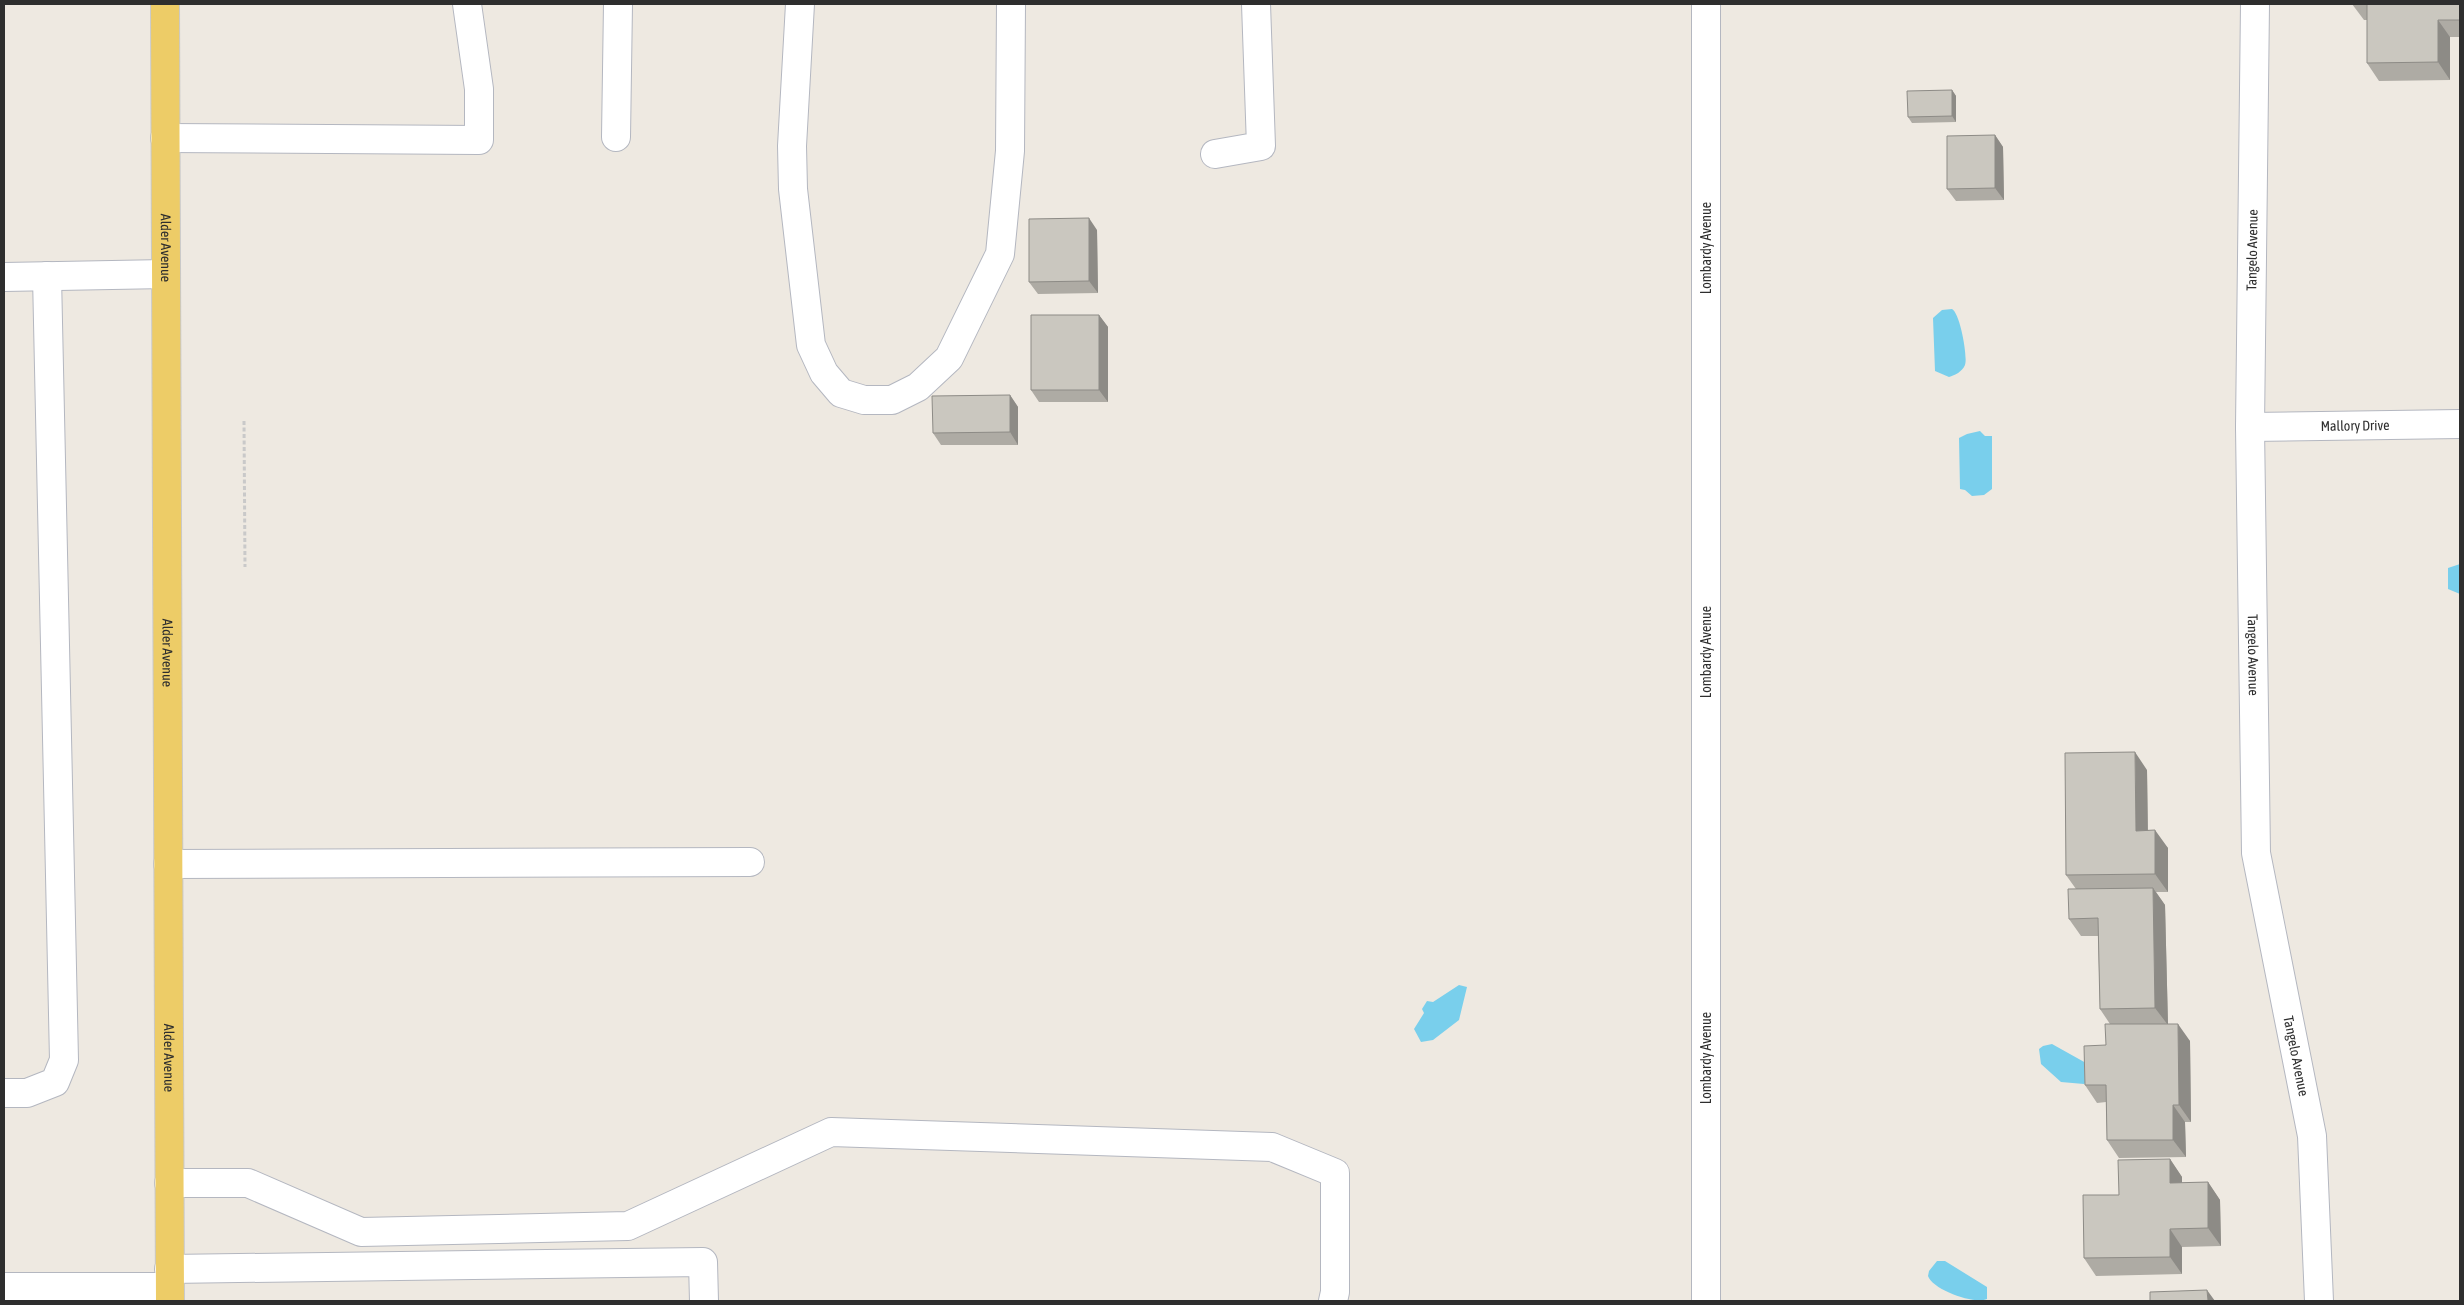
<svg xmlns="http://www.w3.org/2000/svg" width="2464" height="1305" viewBox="0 0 2464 1305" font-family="'Asap Condensed',sans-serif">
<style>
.water{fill:#79cfec}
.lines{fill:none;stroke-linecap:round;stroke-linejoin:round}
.minor-casing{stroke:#b4b7c0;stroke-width:30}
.major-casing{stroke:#c9c9c9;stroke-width:30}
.path{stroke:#c9c9c9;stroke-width:3;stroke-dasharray:4 2.5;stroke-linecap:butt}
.minor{stroke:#fff;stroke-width:28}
.major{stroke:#edcc67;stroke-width:28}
.wall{fill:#aeaba4}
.shaded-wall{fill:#8d8b86}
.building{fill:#cac7bf;stroke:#8d8b86}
.labels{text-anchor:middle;stroke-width:5;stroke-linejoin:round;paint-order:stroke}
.street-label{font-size:14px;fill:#2e2e2e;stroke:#fff}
</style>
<rect width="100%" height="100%" fill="#eee9e1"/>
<path class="water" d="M1952,309C1960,313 1968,357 1965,365C1962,372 1955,375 1949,377L1935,371L1933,318L1942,310Z
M1980,431L1985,436H1992V489L1984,495L1972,496L1965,490L1960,489L1959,438L1967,434Z
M2460,564V594L2448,589V568Z
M1459,985L1467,987L1459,1020L1433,1040L1421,1042L1414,1029L1424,1013L1422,1009L1427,1001L1433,1002Z
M2052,1044L2086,1063L2087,1082L2084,1084L2061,1082L2041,1064L2039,1049L2043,1046Z
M1937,1261H1945L1987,1287V1299C1975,1305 1933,1290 1928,1276L1929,1271Z"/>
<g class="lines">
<g class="minor-casing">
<g id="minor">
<path d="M800,4L792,146L793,189L811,345L824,373L841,393L864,400H892L918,387L949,358L1000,254L1010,151L1011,4"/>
<path d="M1706,4V1301"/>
<path id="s1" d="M2255,4L2250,427L2256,853L2312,1136L2319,1301"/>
<path d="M616,137L618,4"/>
<path d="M165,138L479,140V89L467,4"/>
<path d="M1215,154L1261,146L1256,4"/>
<path d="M4,277L166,274"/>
<path id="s2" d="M2250,427L2460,424"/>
<path d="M168,864L750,862"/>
<path d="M4,1093H27L55,1082L64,1060L47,276"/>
<path d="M169,1183H248L361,1232L628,1226L831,1132L1272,1147L1335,1173V1292L1333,1301"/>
<path d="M169,1269L703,1262L704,1301"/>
<path d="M4,1287H169"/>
</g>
</g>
<g class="major-casing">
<g id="major">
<path id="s3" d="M165,4L170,1301"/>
</g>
</g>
<path class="path" d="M244,421L245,567"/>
<use href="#minor" class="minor"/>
<use href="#major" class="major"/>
</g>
<path class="wall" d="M2352,4H2460V37H2450V80L2379,81L2367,63V20H2364Z
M1952,90L1956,96V122L1912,123L1908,117Z
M1995,135L2003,147L2004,200L1956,201L1947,189Z
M1097,230L1098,293L1038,294L1029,282Z
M1099,315L1108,327V402H1039L1031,390Z
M1010,395L1018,407V445H941L933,433Z
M2147,770L2148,830L2168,848V892H2156L2165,905L2168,1024L2190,1041L2191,1122H2185L2186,1157L2119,1158L2107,1140L2106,1102L2097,1103L2085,1085L2106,1045L2110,1024L2100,1009L2098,936H2081L2069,919L2076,889L2066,875Z
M2170,1159L2182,1177V1183L2208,1182L2220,1200L2221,1246L2182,1247V1274L2096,1276L2084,1258L2119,1195Z"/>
<path class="shaded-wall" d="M2438,20L2450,37V80L2438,62Z
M1952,90L1956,96V122L1952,116Z
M1995,135L2003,147L2004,200L1995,188Z
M1089,218L1097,230L1098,293L1089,281Z
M1099,315L1108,327V402L1099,390Z
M1010,395L1018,407V445L1010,432Z
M2135,752L2147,770L2148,848L2136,831Z
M2155,830L2168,848V892L2155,874Z
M2153,888L2165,905L2168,1025L2155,1008Z
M2178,1024L2190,1041L2191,1122L2179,1105Z
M2173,1105L2185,1122L2186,1157L2173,1140Z
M2170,1159L2182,1177V1200L2170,1183Z
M2208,1182L2220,1200L2221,1246L2208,1228Z
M2170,1229L2182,1247V1274L2170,1257Z
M2207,1290L2215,1301H2208Z"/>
<path class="building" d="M2367,4H2460V20H2438V62L2367,63Z
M1952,90V116L1908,117L1907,91Z
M1995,135V188L1947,189V136Z
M1089,218V281L1029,282V219Z
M1031,315H1099V390H1031Z
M1010,395V432L933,433L932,396Z
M2135,752L2136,831L2155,830V874L2066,875L2065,753Z
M2153,888L2155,1008L2100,1009L2098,918L2069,919L2068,889Z
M2105,1024H2178L2179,1105H2173V1140H2107L2106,1085H2085L2084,1046L2106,1045Z
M2170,1159V1183L2208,1182V1228L2170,1229V1257L2084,1258L2083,1195H2119L2118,1160Z
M2207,1290L2208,1301H2150V1292Z"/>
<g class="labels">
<g class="street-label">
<text dy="5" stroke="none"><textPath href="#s3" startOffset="244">Alder Avenue</textPath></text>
<text transform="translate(1706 248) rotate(-90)" y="5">Lombardy Avenue</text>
<text transform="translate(2252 250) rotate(-89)" y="5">Tangelo Avenue</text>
<text dy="5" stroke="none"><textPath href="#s2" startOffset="105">Mallory Drive</textPath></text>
<text dy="5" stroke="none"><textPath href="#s3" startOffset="649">Alder Avenue</textPath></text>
<text transform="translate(1706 652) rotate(-90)" y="5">Lombardy Avenue</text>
<text dy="5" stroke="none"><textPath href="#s1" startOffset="651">Tangelo Avenue</textPath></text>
<text dy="5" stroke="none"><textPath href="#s1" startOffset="1056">Tangelo Avenue</textPath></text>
<text dy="5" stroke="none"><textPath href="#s3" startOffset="1054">Alder Avenue</textPath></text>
<text transform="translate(1706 1058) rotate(-90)" y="5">Lombardy Avenue</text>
</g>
</g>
<rect width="2464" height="1305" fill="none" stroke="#2e2e2e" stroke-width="10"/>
</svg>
